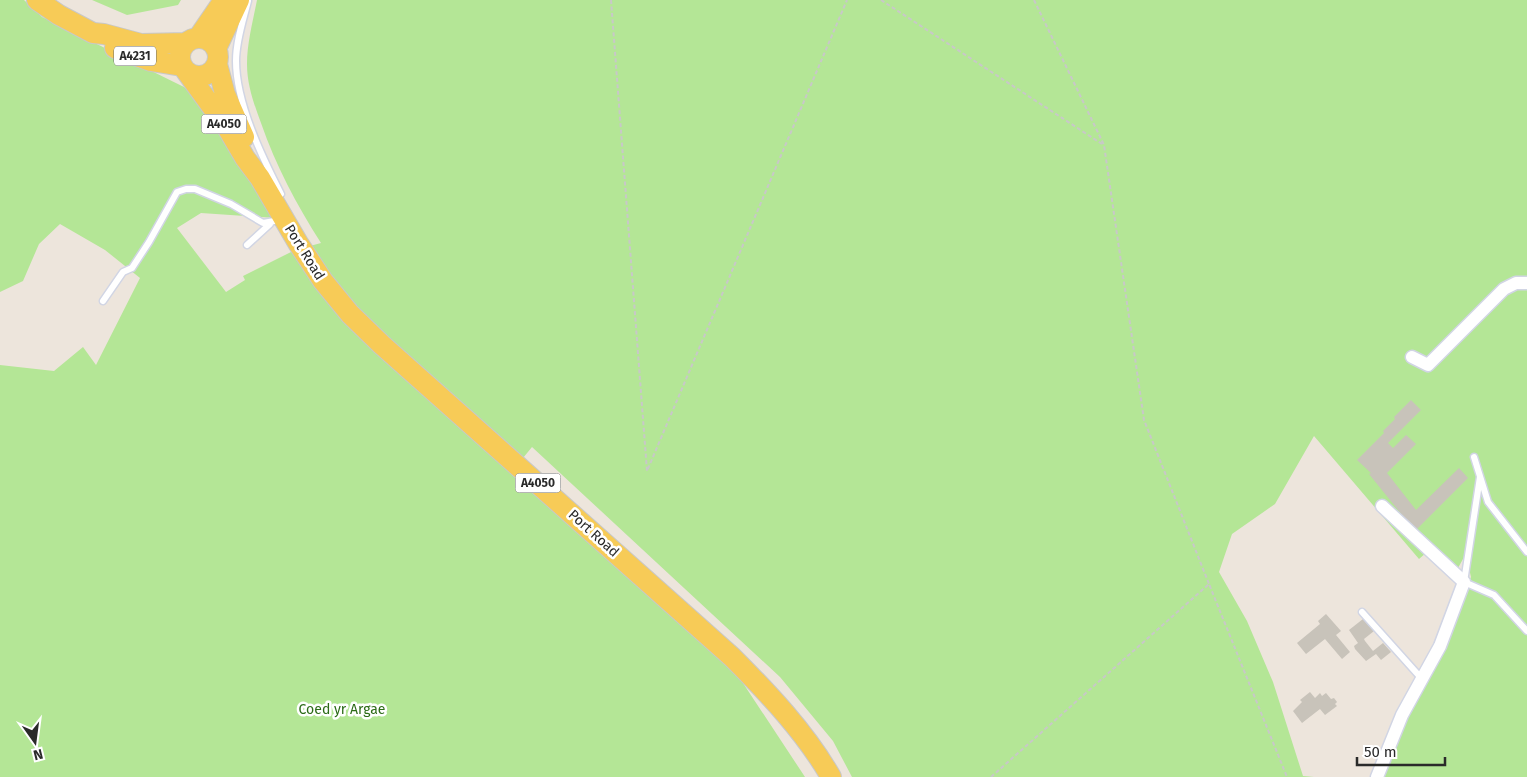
<svg xmlns="http://www.w3.org/2000/svg" width="1527" height="777" viewBox="0 0 1527 777" font-family="'Fira Sans',sans-serif">
<style>
.green{fill:#b4e696}
.building{fill:#c8c3ba}
.lines{fill:none;stroke-linecap:round;stroke-linejoin:round}
.service-casing{stroke:#d1d5e4;stroke-width:9}
.minor-casing{stroke:#d1d5e4;stroke-width:15}
.primary-casing{stroke:#c8c8c8;stroke-width:22}
.path{stroke:#c8c8c8;stroke-width:2;stroke-dasharray:4 2.5;stroke-linecap:butt}
.service{stroke:#fff;stroke-width:6}
.minor{stroke:#fff;stroke-width:12}
.primary{stroke:#f7cb57;stroke-width:20}
.labels{text-anchor:middle;stroke-width:5;stroke-linejoin:round;paint-order:stroke}
.shield{fill:#fff;stroke:#6a6a6a;stroke-width:1}
.shield-label{font-size:12px;font-weight:bold;fill:#2a2a2a}
.street-label{font-size:14px;fill:#2a2a2a;stroke:#fff}
.park-label{font-size:14px;fill:#2c6b17;stroke:#fff}
</style>
<rect width="100%" height="100%" fill="#ede5dc"/>
<path class="green" d="M0,0H24L42,17L184,87L206,107L276,218L201,213L177,228L226,292L245,280L243,276L295,250L321,243C296,204 276,166 261,123C254,104 247,85 247,64C247,43 253,21 257,0H1527V777H1383L1397,741L1471,577L1469,568L1463,559L1458,568L1439,563L1427,552L1419,559L1314,436L1275,504L1232,534L1219,572L1247,621L1273,682L1303,776L1314,777H852L833,741L780,677L532,447L514,469L737,674L805,777H0V365L54,371L83,347L96,365L140,278L105,250L60,224L39,244L23,281L0,292Z
M92,0H181L178,5L127,15Z"/>
<path class="building" d="M1411,400L1421,410L1388,443L1393,448L1406,435L1416,444L1387,473L1416,510L1459,468L1468,478L1415,531L1369,474L1371,473L1357,460L1384,433L1383,431L1395,419L1394,417Z
M1326,614L1341,631L1336,635L1350,652L1342,659L1325,639L1306,654L1297,643L1320,624L1318,621Z
M1363,619L1374,631L1364,639L1365,641L1373,651L1383,643L1391,652L1381,660L1376,654L1366,661L1355,649L1354,646L1358,643L1349,630Z
M1310,692L1315,698L1320,693L1322,696L1326,693L1331,699L1334,698L1337,702L1335,704L1337,706L1325,715L1320,709L1302,723L1293,711L1302,702L1300,700Z"/>
<g class="lines">
<g class="service-casing">
<path id="service" d="M248,1C243,21 236,41 236,61C236,103 262,157 281,194
M247,245L270,224
M103,301L123,272L132,268L149,242L177,192L186,189H195L231,204L263,223L280,220
M1474,457L1488,502L1527,552
M1480,477L1464,582L1494,595L1527,631
M1362,612L1422,679"/>
</g>
<g class="minor-casing">
<path id="minor" d="M1412,357L1428,365L1504,289L1516,283H1527
M1377,777L1402,715L1440,646L1464,582L1382,506"/>
</g>
<g class="primary-casing">
<path id="primary" d="M37,0L59,15L93,33L104,34L141,44L186,43
M198,38L224,0
M180 57a19 19 0 1 1 38 0a19 19 0 1 1-38 0Z
M115,48L151,61L182,66
M216,49L239,0
M217,64L225,94L244,137
M186,71L228,129L245,158L260,178L298,243L323,281L350,314L382,345L732,657C769,694 805,732 831,777"/>
</g>
<path class="path" d="M611,0L647,471L847,0
M881,0L1102,144
M1034,0L1104,145L1144,420L1209,584
M991,777L1209,584L1287,777"/>
<use href="#service" class="service"/>
<use href="#minor" class="minor"/>
<use href="#primary" class="primary"/>
</g>
<g class="labels">
<g class="shield">
<rect x="114" y="46.5" width="42" height="19" rx="4"/>
<rect x="201.5" y="114.5" width="45" height="19" rx="4"/>
<rect x="515.5" y="473.5" width="45" height="19" rx="4"/>
</g>
<g class="shield-label">
<text x="135" y="60">A4231</text>
<text x="224" y="128">A4050</text>
<text x="538" y="487">A4050</text>
</g>
<g class="street-label">
<text transform="translate(305 252) rotate(58)" y="5">Port Road</text>
<text transform="translate(594 533) rotate(42)" y="5">Port Road</text>
</g>
<g class="park-label">
<text x="342" y="714">Coed yr Argae</text>
</g>
</g>
<g transform="translate(35 742) rotate(166)" stroke="#ffffff" stroke-width="4" paint-order="stroke">
<path d="M0-4L9 19L0 12L-9 19Z" fill="#2a2a2a"/>
<text y="-8" font-size="14" font-weight="bold" text-anchor="middle" fill="#2a2a2a">N</text>
</g>
<path d="M1357 757v8h88v-8" fill="none" stroke="#2a2a2a" stroke-width="2.5"/>
<text x="1364" y="757" font-size="15" fill="#2a2a2a" stroke="#ffffff" stroke-width="4" paint-order="stroke">50 m</text>
</svg>
